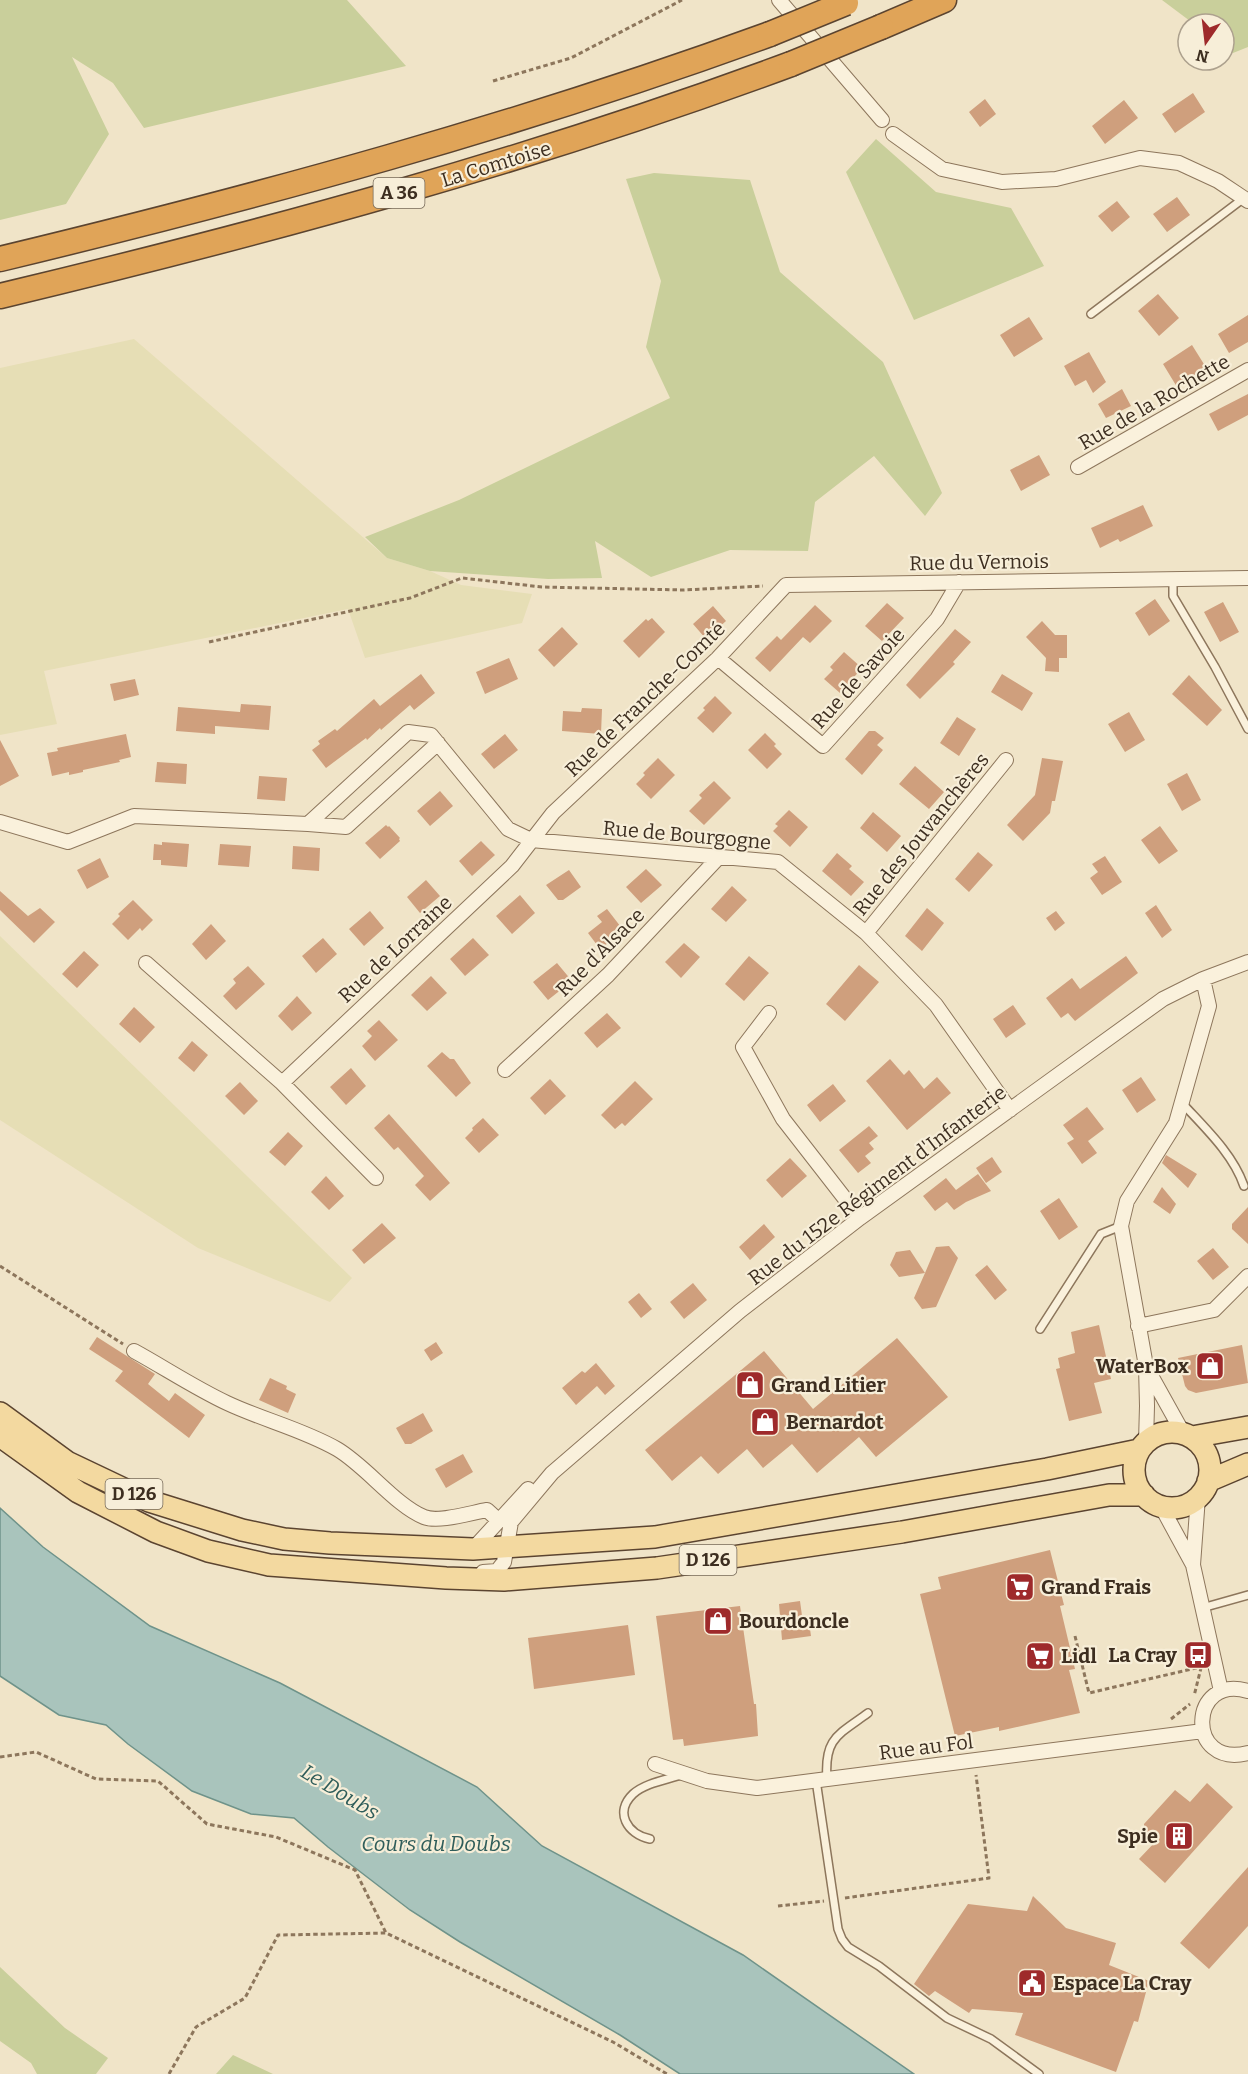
<svg xmlns="http://www.w3.org/2000/svg" width="1248" height="2074" viewBox="0 0 1248 2074" font-family="Bitter,serif">
<style>
.farmland{fill:#e6deb5}
.green{fill:#c9cf9b}
.water{fill:#a9c4bc;stroke:#6f938a;stroke-width:1.5}
.building{fill:#cf9f7d}
.lines{fill:none;stroke-linecap:round;stroke-linejoin:round}
.service-casing{stroke:#8d765c;stroke-width:10}
.minor-casing{stroke:#8d765c;stroke-width:16}
.primary-casing{stroke:#5b4430;stroke-width:24}
.motorway-casing{stroke:#5b4430;stroke-width:27}
.path{stroke:#8d765c;stroke-width:3;stroke-dasharray:4.5 3;stroke-linecap:butt}
.service{stroke:#faf1dc;stroke-width:7}
.minor{stroke:#faf1dc;stroke-width:14}
.primary{stroke:#f3d9a0;stroke-width:21}
.motorway{stroke:#e0a458;stroke-width:24}
.motorway-bridge-casing{stroke:#5b4430;stroke-width:27;stroke-linecap:butt}
.motorway-bridge{stroke:#e0a458;stroke-width:24}
.labels{text-anchor:middle;stroke-width:4.5;stroke-linejoin:round;paint-order:stroke}
.shield{fill:#f7eed8;stroke:#756857;stroke-width:1.5}
.shield-label{font-size:18px;font-weight:bold;fill:#3d2e20}
.street-label{font-size:20px;fill:#3d2e20;stroke:#f7eed8}
.poi-label{font-size:20px;font-weight:bold;fill:#3d2e20;stroke:#f7eed8;text-anchor:start}
.water-label{font-size:21px;font-style:italic;fill:#2f5d5a;stroke:#f7eed8}
</style>
<rect width="100%" height="100%" fill="#f0e4c8"/>
<path class="farmland" d="M134,339L387,558L430,571L461,585L532,594L522,623L365,658L348,609L44,671L57,724L0,735V368Z
M0,936L352,1278L330,1302L198,1248L0,1120Z"/>
<path class="green" d="M0,0H347L406,66L144,128L113,83L72,57L109,134L66,204L0,220Z
M1162,0H1248V47L1233,53L1224,46V24H1194Z
M876,139L936,192L1011,208L1044,266L914,320L846,172Z
M654,173L750,180L780,272L883,362L942,493L925,516L874,456L815,502L808,551L730,550L651,577L595,541L602,578L548,579L430,571L387,558L365,537L459,500L670,398L646,347L661,281L626,179Z
M0,1967L65,2028L108,2058L96,2074H37L31,2063L0,2041Z
M233,2055L273,2074H216Z"/>
<path class="water" d="M0,1508L43,1547L150,1626L280,1683L477,1787L542,1846L743,1955L914,2074H680L620,2035L460,1942L410,1910L328,1847L294,1818L251,1814L192,1791L128,1744L106,1725L59,1715L0,1676Z"/>
<path class="building" d="M1193,93L1205,112L1175,133L1162,114Z
M985,99L996,114L980,127L969,112Z
M1124,100L1138,118L1105,144L1092,126Z
M1177,197L1190,215L1167,232L1153,214Z
M1117,201L1130,217L1112,232L1098,216Z
M1158,294L1179,318L1159,336L1138,311Z
M1248,315V342L1229,353L1218,334Z
M1029,317L1043,339L1014,357L1000,335Z
M1192,345L1207,369L1177,387L1163,364Z
M1089,352L1106,382L1093,393L1086,380L1075,386L1064,366Z
M1122,389L1131,406L1106,418L1098,404Z
M1248,394V415L1218,431L1209,414Z
M1039,455L1050,475L1021,491L1010,470Z
M1143,505L1153,526L1120,542L1118,539L1100,548L1091,528Z
M1155,599L1170,621L1149,636L1135,613Z
M1223,602L1239,632L1220,642L1204,612Z
M887,603L904,618L882,641L865,626Z
M815,605L832,621L810,643L803,637L770,672L755,658L777,636L781,640Z
M713,606L726,621L706,639L693,624Z
M652,618L665,632L639,658L623,641L646,619L648,621Z
M1042,621L1055,635H1067V658H1059V672L1045,671L1046,658L1026,637Z
M562,627L578,644L554,667L538,650Z
M955,629L971,642L953,662L955,664L920,699L906,685Z
M844,652L862,668L840,693L824,679L833,670L830,667Z
M509,658L518,679L485,694L476,672Z
M421,674L435,693L414,710L410,705L381,730L380,728L367,740L366,738L326,768L312,750L320,744L318,741L335,729L337,731L374,699L380,706Z
M1002,674L1033,693L1022,711L991,692Z
M1189,675L1222,710L1207,726L1172,694Z
M135,679L139,695L114,701L110,684Z
M715,696L732,713L713,733L697,718L705,710L703,708Z
M241,704L271,706L269,730L215,726V734L176,731L178,707L240,712Z
M582,708L602,709L601,734L562,731L563,711L581,712Z
M1129,712L1145,740L1125,752L1108,724Z
M957,717L976,729L959,756L940,743Z
M869,731H875L884,738L877,745L883,750L862,775L845,759Z
M765,733L776,744L774,746L782,754L767,769L748,750Z
M126,734L131,757L119,760L120,762L83,770V772L69,775V772L52,776L47,753L58,751L57,748Z
M505,734L518,750L494,769L481,754Z
M0,740L19,776L0,786Z
M658,758L675,775L651,799L636,784L645,775L643,773Z
M1042,758L1063,761L1055,801H1052L1050,813L1023,841L1007,825L1035,795Z
M157,762L187,764L186,784L155,782Z
M915,766L944,792L929,809L899,784Z
M1187,773L1201,800L1182,811L1167,784Z
M259,776L287,778L285,801L257,799Z
M714,781L731,798L704,825L689,811L702,798L699,795Z
M440,791L453,806L430,826L417,811Z
M789,810L808,827L790,847L773,831L778,826L775,824Z
M873,812L901,836L887,852L860,828Z
M386,825L388,827L389,826L400,838L399,839L400,841L380,859L365,843Z
M1160,826L1178,851L1159,864L1141,840Z
M481,841L495,855L472,876L459,861Z
M162,842L189,844L187,867L161,865V860H153L154,844L162,845Z
M220,844L251,846L249,867L218,865Z
M293,846L320,848L319,871L292,869Z
M978,852L993,865L969,892L955,879Z
M837,853L852,866L849,869L864,882L851,896L822,871Z
M1105,856L1122,882L1102,895L1090,878L1098,872L1092,864Z
M100,858L109,877L87,889L77,870Z
M646,869L662,885L641,903L626,887Z
M569,870L581,887L563,900H558L546,885Z
M426,880L440,896L420,913L407,897Z
M732,886L747,900L726,922L711,909Z
M0,891L28,916L40,908L55,922L34,943L0,910Z
M520,895L535,913L512,934L496,916Z
M133,900L153,920L142,931L140,928L128,940L112,924L120,916L118,914Z
M1156,905L1172,930L1162,938L1145,913Z
M927,908L944,923L922,951L905,936Z
M607,909L624,931L600,949L588,933L602,922L597,916Z
M370,911L384,928L364,946L349,929Z
M1056,911L1065,923L1055,931L1046,918Z
M211,924L226,941L206,960L192,944Z
M323,938L337,954L316,973L302,956Z
M473,938L489,955L465,976L450,959Z
M684,943L700,957L681,978L665,962Z
M84,951L99,965L77,988L62,974Z
M749,956L769,973L744,1001L725,984Z
M1126,956L1138,973L1075,1021L1068,1013L1061,1018L1046,998L1072,978L1080,989Z
M557,963L572,981L548,1000L533,982Z
M859,965L879,982L845,1021L826,1004Z
M248,966L265,984L236,1010L223,996L236,983L233,979Z
M431,976L447,993L427,1011L411,995Z
M297,996L312,1013L292,1031L278,1016Z
M1013,1005L1026,1024L1006,1038L993,1019Z
M134,1007L155,1027L140,1043L119,1024Z
M607,1013L621,1028L597,1048L584,1033Z
M379,1020L398,1040L375,1061L362,1046L372,1036L367,1031Z
M192,1041L208,1055L194,1072L178,1058Z
M442,1052L450,1059H454L471,1083L456,1097L427,1066Z
M890,1059L904,1075L909,1070L924,1089L937,1077L951,1093L907,1130L866,1081Z
M351,1068L366,1086L346,1105L330,1087Z
M1141,1077L1156,1100L1137,1113L1122,1090Z
M550,1079L566,1096L545,1115L530,1098Z
M635,1081L653,1099L625,1126L622,1123L615,1129L601,1115Z
M240,1082L258,1101L244,1115L225,1096Z
M833,1084L846,1101L820,1122L807,1105Z
M1087,1107L1104,1129L1088,1141L1097,1153L1082,1164L1067,1143L1074,1139L1063,1125Z
M389,1114L450,1183L430,1201L415,1185L424,1176L398,1147L394,1150L374,1128Z
M483,1118L499,1135L479,1153L465,1138L473,1130L472,1128Z
M869,1126L878,1136L869,1143L874,1149L865,1156L871,1163L858,1173L839,1150Z
M288,1132L303,1146L285,1166L269,1152Z
M1166,1155L1197,1174L1188,1188L1162,1163Z
M992,1157L1002,1172L986,1183L976,1168Z
M790,1158L807,1176L782,1198L766,1180Z
M978,1174L991,1191L966,1202L954,1210L947,1202L935,1211L923,1196L946,1178L956,1190Z
M326,1176L344,1196L329,1210L311,1192Z
M1162,1187L1176,1204L1170,1214L1153,1202Z
M1059,1198L1078,1227L1059,1240L1040,1211Z
M1248,1207V1244L1232,1229V1224Z
M382,1223L396,1238L364,1264L352,1250Z
M764,1224L775,1237L750,1260L739,1247Z
M949,1246L958,1258L936,1307L922,1309L914,1298L925,1273L899,1277L890,1265L896,1252L910,1250L925,1273L936,1247Z
M1213,1248L1229,1267L1213,1280L1197,1261Z
M987,1265L1007,1290L995,1300L975,1275Z
M693,1283L707,1300L684,1319L670,1302Z
M639,1293L652,1309L641,1318L628,1302Z
M1099,1325L1111,1379L1094,1383L1102,1413L1069,1421L1056,1369L1060,1368L1058,1358L1075,1353L1071,1332Z
M97,1337L155,1374L148,1384L169,1401L175,1393L205,1415L189,1438L115,1381L123,1371L89,1349Z
M897,1338L948,1397L876,1457L859,1437L817,1473L792,1444L763,1468L747,1449L718,1474L701,1456L672,1481L645,1450L764,1351L813,1409Z
M436,1342L443,1353L431,1361L424,1350Z
M1242,1345L1248,1383L1196,1393L1188,1390L1185,1386L1178,1358Z
M596,1363L615,1386L605,1395L597,1386L576,1405L562,1388L582,1371L585,1373Z
M270,1378L287,1386L286,1389L296,1394L288,1413L259,1400Z
M423,1413L433,1431L411,1444H405L396,1428Z
M463,1454L473,1472L446,1488L435,1469Z
M1050,1550L1064,1605L1060,1606L1075,1669L1069,1670L1080,1713L999,1731V1727L955,1736L920,1594L941,1589L938,1577Z
M800,1601L803,1623L809,1622L811,1636L782,1640L779,1604Z
M740,1606L754,1704H756L758,1736L684,1746L683,1739L673,1740L656,1616Z
M628,1625L635,1675L534,1689L528,1638Z
M1207,1783L1233,1807L1165,1883L1139,1859L1156,1841L1144,1830V1824L1175,1790L1190,1802Z
M1248,1867V1926L1209,1969L1180,1943Z
M1033,1896L1066,1928L1116,1943L1109,1965L1149,1981L1138,2022L1134,2021L1116,2072L1015,2035L1023,2013L972,2009L969,2013L935,1991L929,1996L914,1984L968,1904L1027,1911Z"/>
<g class="lines">
<g class="service-casing">
<path id="service" d="M1091,314L1244,198
M1173,579V596L1215,667L1248,729
M1182,1103C1205,1128 1233,1154 1244,1186
M1040,1329L1101,1234L1121,1226
M1202,1608L1248,1595
M827,1779C824,1738 838,1735 868,1713
M816,1780L838,1929L842,1939L848,1947L879,1966L947,2018L991,2039L1039,2074
M650,1839C627,1834 614,1812 633,1794C645,1783 666,1780 681,1775"/>
</g>
<g class="minor-casing">
<path id="minor" d="M779,0L882,120
M893,134L942,169L1002,182L1056,179L1140,158L1179,163L1218,181L1248,201
M1078,467L1248,370
M718,658L823,746L937,619L959,582
M0,822L68,842L134,816L308,824L408,732L431,735L508,829L531,840L778,862L866,933L936,1005L1010,1110
M308,824L346,827L438,743
M866,933L1006,760
M146,963L282,1083
M769,1013L743,1047L783,1119L860,1218
M505,1070L608,975L718,858
M376,1178L282,1083L512,866L553,813L718,658L786,585L1248,578
M1138,1326L1214,1310L1248,1276
M134,1351C165,1368 195,1388 227,1403C263,1420 302,1429 337,1449C366,1466 395,1505 424,1517C438,1523 470,1513 487,1510L498,1520
M1149,1372L1183,1433
M1146,1442L1147,1406L1146,1366L1121,1226L1127,1201L1176,1123L1209,1006L1203,979
M1198,1497L1193,1565L1221,1691
M1161,1506L1193,1565
M473,1549L528,1489
M483,1572L497,1571L504,1562L511,1522L552,1473L740,1311L860,1218L1163,999L1203,979L1248,962
M1248,1691C1189,1673 1185,1769 1248,1753
M655,1764L707,1781L757,1788L1203,1731"/>
</g>
<g class="primary-casing">
<path id="primary" d="M0,1413L67,1462L149,1501L242,1530L284,1539L330,1543L473,1549L655,1537L1047,1469L1139,1450
M1134 1470a38 38 0 1 1 76 0a38 38 0 1 1-76 0Z
M0,1436L78,1492L156,1532L208,1551L269,1565L446,1578L504,1580L657,1568L902,1532L1109,1495H1144
M1192,1437L1248,1427
M1208,1481L1248,1464"/>
</g>
<g class="motorway-casing">
<path id="motorway" d="M881,27L944,0
M0,259C261,196 518,126 770,34
M0,296C268,232 532,160 791,64"/>
</g>
<path class="path" d="M493,81L571,58L682,0
M209,642L410,598L462,578L542,587L683,590L763,586
M0,1266L123,1344
M1075,1636L1089,1693L1196,1668H1201L1194,1696
M1171,1719L1190,1704
M0,1757L36,1752L96,1779L158,1781L207,1824L276,1837L355,1870L386,1933
M845,1898L989,1878L976,1775
M778,1906L824,1901
M169,2074L196,2027L245,1998L278,1935L386,1933L613,2042L667,2074"/>
<use href="#service" class="service"/>
<use href="#minor" class="minor"/>
<use href="#primary" class="primary"/>
<use href="#motorway" class="motorway"/>
<g class="motorway-bridge-casing">
<path id="motorway-bridge" d="M770,34L846,3
M791,64L881,27"/>
</g>
<use href="#motorway-bridge" class="motorway-bridge"/>
</g>
<defs>
<g id="shop-square" transform="scale(1.5)"><rect x="-9" y="-9" width="18" height="18" rx="4" fill="#9e2a2b" stroke="#f7eed8"/><path d="M-5-2.5h2.3a2.7 3.5 0 0 1 5.4 0H5L5.5 6h-11ZM-1.5-2.5h3a1.5 2.3 0 0 0-3 0Z" fill="#fff"/></g>
<g id="supermarket-square" transform="scale(1.5)"><rect x="-9" y="-9" width="18" height="18" rx="4" fill="#9e2a2b" stroke="#f7eed8"/><path d="M-6-5.5h2.5l.6 2H6L4.5 2H-2.5L-4.4-4H-6ZM-1.5 3.2a1.3 1.3 0 1 0 .1 0ZM3 3.2a1.3 1.3 0 1 0 .1 0Z" fill="#fff"/></g>
<g id="bus-square" transform="scale(1.5)"><rect x="-9" y="-9" width="18" height="18" rx="4" fill="#9e2a2b" stroke="#f7eed8"/><path d="M-5-6H5V4H4V6H2V4H-2V6H-4V4H-5ZM-3.5-4V0h7V-4ZM-3.5 1.2v1.5H-2V1.2ZM2 1.2v1.5H3.5V1.2Z" fill="#fff"/></g>
<g id="building-square" transform="scale(1.5)"><rect x="-9" y="-9" width="18" height="18" rx="4" fill="#9e2a2b" stroke="#f7eed8"/><path d="M-4-6H4V6H1V3H-1V6H-4ZM-2.5-4.3h1.7v1.8h-1.7ZM.8-4.3h1.7v1.8H.8ZM-2.5-1h1.7V.8h-1.7ZM.8-1h1.7V.8H.8Z" fill="#fff"/></g>
<g id="civic-square" transform="scale(1.5)"><rect x="-9" y="-9" width="18" height="18" rx="4" fill="#9e2a2b" stroke="#f7eed8"/><path d="M-.6-6.5H3V-4.5H.6V-3L4-1V1h2V6H-6V1h2V-1L-.6-3ZM-1.2 2.5V6h2.4V2.5Z" fill="#fff"/></g>
</defs>
<g fill-rule="evenodd">
<use href="#shop-square" x="1210" y="1366"/>
<use href="#shop-square" x="750" y="1385"/>
<use href="#shop-square" x="765" y="1422"/>
<use href="#supermarket-square" x="1020" y="1587"/>
<use href="#shop-square" x="718" y="1621"/>
<use href="#bus-square" x="1198" y="1655"/>
<use href="#supermarket-square" x="1040" y="1656"/>
<use href="#building-square" x="1179" y="1836"/>
<use href="#civic-square" x="1032" y="1983"/>
</g>
<g class="labels">
<g class="shield">
<rect x="373.5" y="178" width="51" height="30" rx="4.5"/>
<rect x="105.5" y="1479" width="57" height="30" rx="4.5"/>
<rect x="679.5" y="1545" width="57" height="30" rx="4.5"/>
</g>
<g class="shield-label">
<text x="399" y="199">A 36</text>
<text x="134" y="1500">D 126</text>
<text x="708" y="1566">D 126</text>
</g>
<g class="street-label">
<text transform="translate(496 164) rotate(-17)" y="7">La Comtoise</text>
<text transform="translate(1154 402) rotate(-30)" y="7">Rue de la Rochette</text>
<text transform="translate(979 562) rotate(-1)" y="7">Rue du Vernois</text>
<text transform="translate(858 678) rotate(-48)" y="7">Rue de Savoie</text>
<text transform="translate(645 699) rotate(-44)" y="7">Rue de Franche-Comté</text>
<text transform="translate(921 834) rotate(-51)" y="7">Rue des Jouvanchères</text>
<text transform="translate(687 835) rotate(5)" y="7">Rue de Bourgogne</text>
<text transform="translate(395 949) rotate(-43)" y="7">Rue de Lorraine</text>
<text transform="translate(600 952) rotate(-45)" y="7">Rue d'Alsace</text>
<text transform="translate(877 1185) rotate(-37)" y="7">Rue du 152e Régiment d'Infanterie</text>
<text transform="translate(926 1747) rotate(-7)" y="7">Rue au Fol</text>
</g>
<g class="poi-label">
<text x="1189" y="1373" text-anchor="end">WaterBox</text>
<text x="771" y="1392">Grand Litier</text>
<text x="786" y="1429">Bernardot</text>
<text x="1041" y="1594">Grand Frais</text>
<text x="739" y="1628">Bourdoncle</text>
<text x="1177" y="1662" text-anchor="end">La Cray</text>
<text x="1061" y="1663">Lidl</text>
<text x="1158" y="1843" text-anchor="end">Spie</text>
<text x="1053" y="1990">Espace La Cray</text>
</g>
<g class="water-label">
<text transform="translate(340 1792) rotate(31)" y="7">Le Doubs</text>
<text x="436" y="1851">Cours du Doubs</text>
</g>
</g>
<g transform="translate(1206 42) rotate(194)"><circle r="28" fill="#f7eed8" stroke="#ada18e" stroke-width="1.5"/>
<path d="M0-4.5L10 22L0 15L-10 22Z" fill="#9e2a2b"/>
<text y="-9" font-size="16" font-weight="bold" text-anchor="middle" fill="#3d2e20">N</text>
</g>
</svg>
